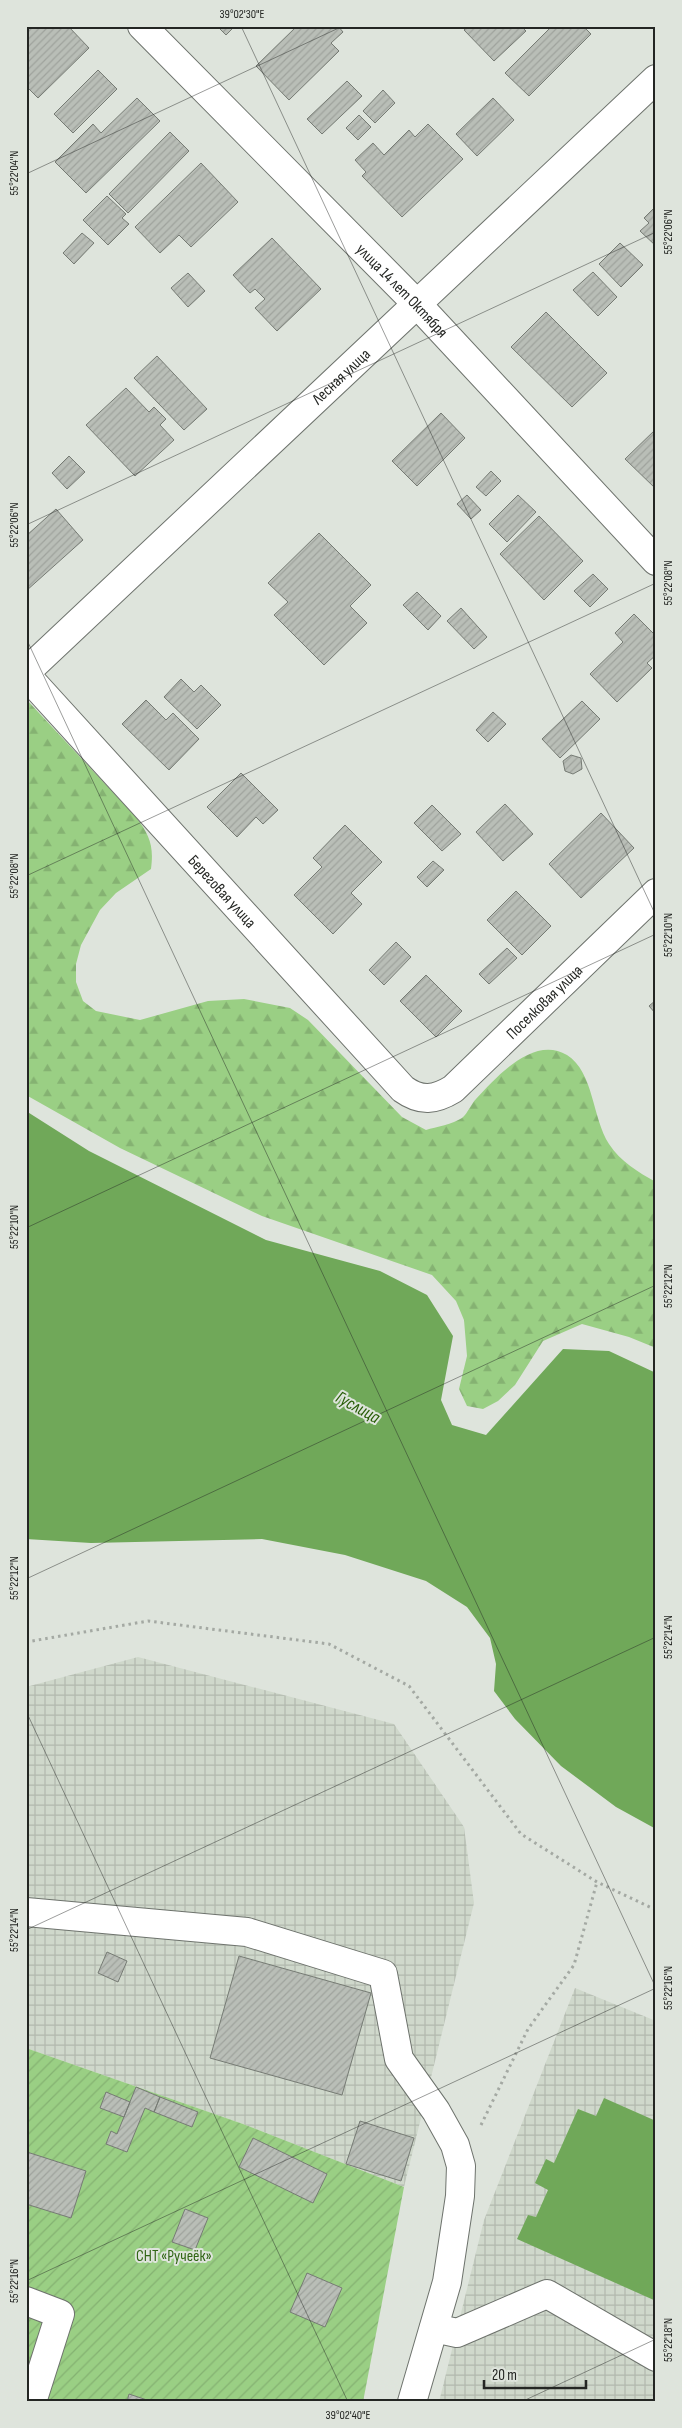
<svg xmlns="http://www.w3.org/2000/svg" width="682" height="2428" viewBox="0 0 682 2428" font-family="'Sofia Sans Condensed',sans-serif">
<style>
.industrial{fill:url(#industrial-grid)}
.forest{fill:url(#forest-firs)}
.garden{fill:url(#garden-furrows)}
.water{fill:#70a859}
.building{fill:url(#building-hatch);stroke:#767b74}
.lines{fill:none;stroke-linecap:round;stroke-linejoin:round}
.minor-casing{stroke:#6e736d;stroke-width:30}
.path{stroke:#a4a9a3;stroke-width:3;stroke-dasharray:2.5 4;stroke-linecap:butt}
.minor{stroke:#fff;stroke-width:28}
.ticks{fill:none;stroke:#242623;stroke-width:1;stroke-opacity:0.45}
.labels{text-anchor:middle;stroke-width:4;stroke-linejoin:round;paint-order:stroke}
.street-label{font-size:16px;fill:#242623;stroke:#dee4dc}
.park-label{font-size:16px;fill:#316615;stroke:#dee4dc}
.water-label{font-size:18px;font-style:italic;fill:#285d07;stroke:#dee4dc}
.neatline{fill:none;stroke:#242623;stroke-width:2}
.ticks-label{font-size:12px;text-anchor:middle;fill:#242623}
</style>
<defs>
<pattern id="industrial-grid" width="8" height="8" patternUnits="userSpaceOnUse" patternTransform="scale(1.25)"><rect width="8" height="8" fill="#cfd8cb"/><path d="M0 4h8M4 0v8" fill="none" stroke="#b2b9ae"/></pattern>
<pattern id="forest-firs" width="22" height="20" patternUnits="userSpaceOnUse" patternTransform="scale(1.25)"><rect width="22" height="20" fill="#9acf84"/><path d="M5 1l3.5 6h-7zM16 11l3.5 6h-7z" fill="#85b272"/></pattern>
<pattern id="garden-furrows" width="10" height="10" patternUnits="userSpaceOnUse" patternTransform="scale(1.25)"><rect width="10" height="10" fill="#9acf84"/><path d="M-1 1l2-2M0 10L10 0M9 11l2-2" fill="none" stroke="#85b272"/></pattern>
<pattern id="building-hatch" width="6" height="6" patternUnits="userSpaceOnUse" patternTransform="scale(1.25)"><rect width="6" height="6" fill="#b9beb7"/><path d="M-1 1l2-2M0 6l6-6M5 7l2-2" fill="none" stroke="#9fa39d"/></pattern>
</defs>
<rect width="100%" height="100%" fill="#dee4dc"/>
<path class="industrial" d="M138,1657L394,1724L464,1827L474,1903L404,2187L243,2124L26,2048V1687Z
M575,1988L656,2021V2402H439L484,2220Z"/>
<path class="forest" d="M26,699L135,816C150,835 154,846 151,869L116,893L100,910L81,945L76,964V982L83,1001L96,1011L140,1020L208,1001L244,999L290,1008L308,1020L402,1117L426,1130C436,1127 453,1124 462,1118C468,1113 471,1104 476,1099C497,1076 534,1035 567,1055C594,1072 592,1118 609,1144C621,1162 638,1172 656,1182V1348L629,1337L582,1324L543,1341L515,1385L498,1401L483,1409L467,1406L459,1389L467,1356L464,1320L456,1301L432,1275L262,1216L120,1148L26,1095Z"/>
<path class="garden" d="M26,2048L243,2124L404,2187L363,2402H26Z"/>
<path class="water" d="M26,1111L89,1151L266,1240L380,1271L427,1295L453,1336L441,1400L452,1425L486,1435L563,1349L609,1351L656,1373V1829L616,1807L561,1766L515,1719L494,1691L496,1664L490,1638L467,1607L426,1581L345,1555L262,1539L91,1543L26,1539Z
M604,2098L656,2121V2301L517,2239L528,2215L536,2217L548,2190L535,2183L546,2159L554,2163L578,2109L596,2116Z"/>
<path class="building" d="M26,26H68L89,48L38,98L26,86Z
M217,26H235L226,35Z
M297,26H338L343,32L331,43L339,51L289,100L256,66Z
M468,26H521L526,31L494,61L464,30Z
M552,26H583L591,34L529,96L505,73Z
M98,70L117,89L73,133L54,114Z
M347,81L362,96L322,134L307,119Z
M383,90L395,103L375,123L363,111Z
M137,98L160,121L86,193L55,162L93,124L101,133Z
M493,98L514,120L477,156L456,134Z
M359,115L371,127L358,140L346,128Z
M428,124L463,159L402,217L362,176L366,172L355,160L373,143L384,155L409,130L415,137Z
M170,132L189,151L128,213L109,194Z
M201,163L238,202L191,247L179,235L160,253L135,227Z
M107,196L126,214L122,218L129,224L108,245L83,220Z
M656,206V246L640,231L649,223L644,218Z
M82,233L94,243L74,264L63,253Z
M272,238L321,289L277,331L255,308L265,299L255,289L250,293L233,275Z
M620,243L643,265L621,287L599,264Z
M593,272L617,297L598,316L573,290Z
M188,273L205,291L188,307L171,288Z
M546,312L607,373L572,407L511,347Z
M157,356L207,409L184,430L134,378Z
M126,388L149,412L154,407L166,419L160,425L174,440L135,476L86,425Z
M441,413L465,438L417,486L392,461Z
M656,429V489L625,459Z
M69,456L85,472L67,489L52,473Z
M491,471L501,481L486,496L476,487Z
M467,495L481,510L471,519L457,504Z
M518,495L536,512L507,542L489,524Z
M56,509L83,540L26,591V536Z
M539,516L583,561L544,600L500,554Z
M319,533L371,585L350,606L367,623L324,665L274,615L288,602L268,583Z
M593,574L608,589L590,607L574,591Z
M417,592L441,616L428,630L403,605Z
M461,608L487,637L474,649L447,621Z
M634,614L656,636V655L647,663L652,668L617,702L590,674L623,642L615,633Z
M181,679L194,692L201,685L221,705L197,729L164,697Z
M146,700L166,720L173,713L199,739L169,770L122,724Z
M582,701L600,719L560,758L542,739Z
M493,712L506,724L488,742L476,730Z
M571,755L581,758L582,769L573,774L565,771L563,761Z
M241,773L278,810L263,824L256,817L237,837L207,807Z
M505,804L533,834L503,861L476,832Z
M432,805L461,834L442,851L414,823Z
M601,813L634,848L581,898L549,864Z
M345,825L382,862L351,893L362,904L333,934L294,895L322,867L313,858Z
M433,861L444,870L427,887L417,877Z
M516,891L551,926L522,955L487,920Z
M396,942L411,957L384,985L369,970Z
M507,948L517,958L489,984L479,974Z
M426,975L462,1011L436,1037L400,1001Z
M656,1000V1014L649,1006Z
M107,1952L127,1961L118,1982L98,1973Z
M239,1956L371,1993L342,2095L210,2058Z
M136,2087L160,2097L154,2112L145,2108L127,2152L106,2144L111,2131L117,2134Z
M106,2092L130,2102L124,2117L100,2108Z
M160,2097L198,2112L192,2127L154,2112Z
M360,2121L414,2138L401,2181L346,2164Z
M253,2138L327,2174L313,2203L239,2167Z
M27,2152L86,2171L71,2218L26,2204Z
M185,2209L208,2218L195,2250L172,2242Z
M307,2273L342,2288L325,2327L290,2312Z
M129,2394L153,2402H127Z"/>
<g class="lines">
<g class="minor-casing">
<g id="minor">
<path id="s1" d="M142,26L417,304L656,561"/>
<path id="s2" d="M26,672L656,79"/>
<path id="s3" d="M26,675L403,1089C421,1102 435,1100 453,1089L656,893"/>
<path d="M26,1912L247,1932L383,1974L399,2059L436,2111L455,2145L461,2166L460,2196L447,2282L412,2402"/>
<path d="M26,2301L60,2314L32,2402"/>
<path d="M434,2328L457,2333L547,2294L656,2357"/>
</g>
</g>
<path class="path" d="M26,1642L148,1621L329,1644L409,1686L521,1834L597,1882L656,1910
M481,2125L528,2029L574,1965L597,1882"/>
<use href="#minor" class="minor"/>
</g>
<path class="ticks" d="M241,26L656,916M26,174L343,26M26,525L656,232M26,638L656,1988M26,876L656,583M26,1228L656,934M26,1579L656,1285M26,1711L348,2402M26,1930L656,1637M26,2281L656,1988M521,2402L656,2339"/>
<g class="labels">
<g class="street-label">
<text dy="6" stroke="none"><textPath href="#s1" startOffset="371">улица 14 лет Октября</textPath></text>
<text dy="6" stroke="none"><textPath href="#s2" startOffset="432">Лесная улица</textPath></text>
<text dy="6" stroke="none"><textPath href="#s3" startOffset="292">Береговая улица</textPath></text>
<text dy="6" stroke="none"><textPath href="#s3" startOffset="740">Поселковая улица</textPath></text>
</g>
<g class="park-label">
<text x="174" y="2261">СНТ «Ручеёк»</text>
</g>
<g class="water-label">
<text transform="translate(358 1407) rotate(29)" y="6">Гуслица</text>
</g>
</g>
<rect width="682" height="2428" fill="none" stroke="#dee4dc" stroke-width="55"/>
<path d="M484 2380v8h102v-8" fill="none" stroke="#242623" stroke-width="2.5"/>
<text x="492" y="2380" font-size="15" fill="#242623" stroke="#dee4dc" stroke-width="4" paint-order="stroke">20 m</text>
<rect x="28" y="28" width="626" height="2372" class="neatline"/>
<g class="ticks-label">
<text x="242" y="18">39°02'30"E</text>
<text transform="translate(14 173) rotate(-90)" y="4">55°22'04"N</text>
<text transform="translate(668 232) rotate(-90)" y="4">55°22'06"N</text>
<text transform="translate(14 525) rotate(-90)" y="4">55°22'06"N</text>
<text transform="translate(668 583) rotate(-90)" y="4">55°22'08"N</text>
<text transform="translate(14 876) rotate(-90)" y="4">55°22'08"N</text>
<text transform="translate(668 935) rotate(-90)" y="4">55°22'10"N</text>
<text transform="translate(14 1227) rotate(-90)" y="4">55°22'10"N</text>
<text transform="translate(668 1286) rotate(-90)" y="4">55°22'12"N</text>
<text transform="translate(14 1578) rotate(-90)" y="4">55°22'12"N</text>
<text transform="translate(668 1637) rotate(-90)" y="4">55°22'14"N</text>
<text transform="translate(14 1930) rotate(-90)" y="4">55°22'14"N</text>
<text transform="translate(668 1988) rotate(-90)" y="4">55°22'16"N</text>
<text transform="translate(14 2281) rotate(-90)" y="4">55°22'16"N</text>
<text transform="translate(668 2340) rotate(-90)" y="4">55°22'18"N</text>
<text x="348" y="2419">39°02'40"E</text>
</g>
</svg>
